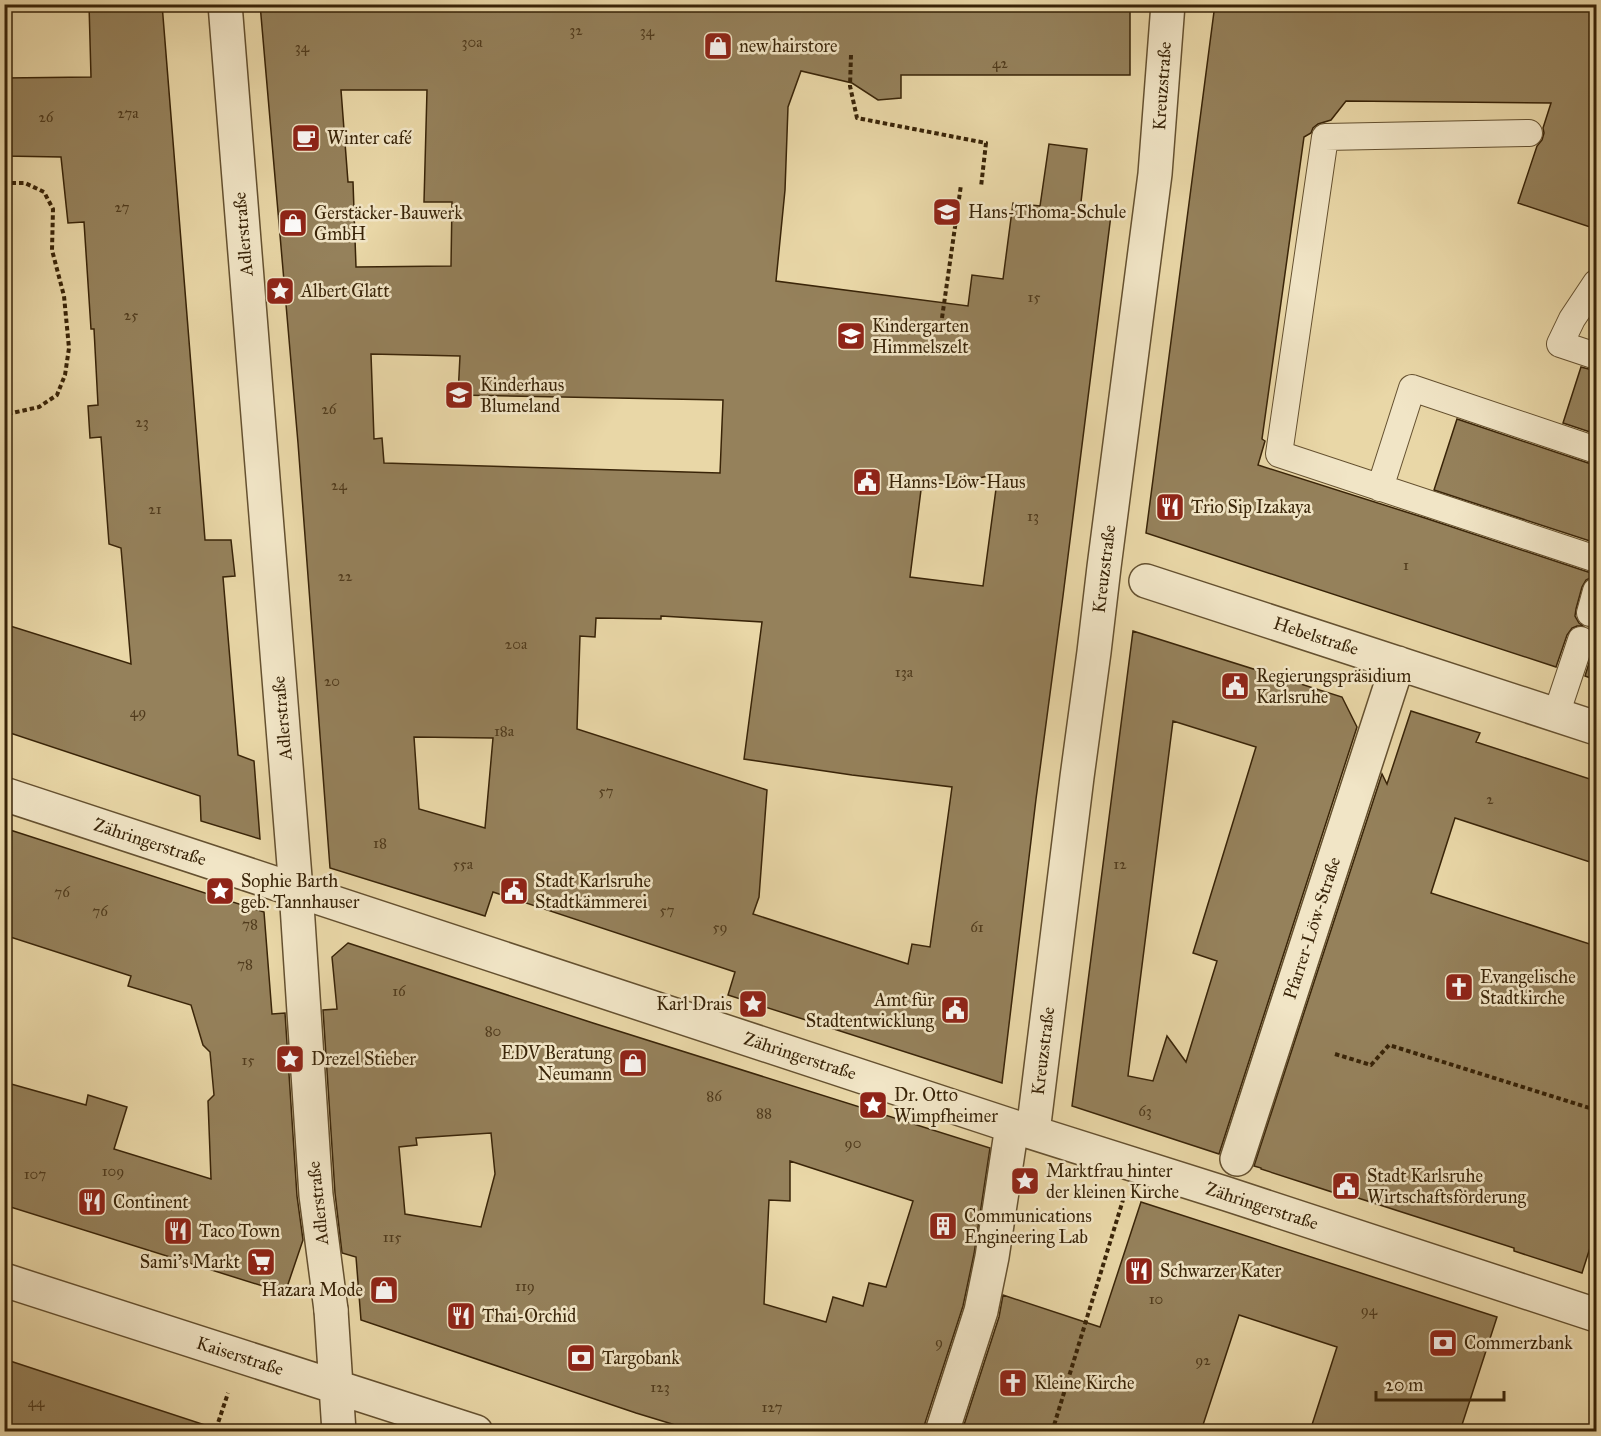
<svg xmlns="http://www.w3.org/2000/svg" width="1601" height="1436" viewBox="0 0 1601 1436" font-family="'IM FELL Great Primer',serif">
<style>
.building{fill:#95815b;stroke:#392408;stroke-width:1.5;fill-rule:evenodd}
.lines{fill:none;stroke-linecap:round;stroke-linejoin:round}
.service-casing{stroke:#655130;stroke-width:28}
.pedestrian-casing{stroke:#655130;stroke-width:36}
.minor-casing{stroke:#655130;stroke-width:36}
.path{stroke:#392408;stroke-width:4;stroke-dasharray:4.5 3;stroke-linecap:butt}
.service{stroke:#f1e5c6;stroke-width:26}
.pedestrian{stroke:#f1e5c6;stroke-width:33}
.minor{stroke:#f1e5c6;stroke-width:33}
.labels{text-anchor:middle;stroke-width:5;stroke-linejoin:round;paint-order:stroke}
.number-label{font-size:15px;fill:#503b1d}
.poi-label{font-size:18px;fill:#392408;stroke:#f1e5c6;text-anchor:start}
.street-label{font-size:18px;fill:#392408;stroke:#f1e5c6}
</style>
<rect width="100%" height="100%" fill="#e9d7a7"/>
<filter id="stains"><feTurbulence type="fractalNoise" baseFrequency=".00333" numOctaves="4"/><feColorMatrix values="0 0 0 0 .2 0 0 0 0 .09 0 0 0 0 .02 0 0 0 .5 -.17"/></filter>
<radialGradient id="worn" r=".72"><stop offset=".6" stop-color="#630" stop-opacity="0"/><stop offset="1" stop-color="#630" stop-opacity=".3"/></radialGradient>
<path class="building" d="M89,4H162L205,540H231L235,576L223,577L238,755L254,761L260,839L201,821L200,796L4,731V624L131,664L121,548L109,544L101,437L90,438L88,406L98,405L94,329H91L84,222L68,223L61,157L4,156V78L91,77Z
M260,4H1130V75H901V98L878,100L852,83L801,71L788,107L785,190L776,281L968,306L972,275L1003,279L1013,203L1040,206L1049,144L1087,149L1080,211L1111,215L1063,596L1036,799L1002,1083L728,995L735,972L493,892L485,916L330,868L298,443ZM341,90H427L424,202H452L451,266L356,267L353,182H348ZM371,354L460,356L458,395L723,400L720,473L384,463L382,438L374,439ZM998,474L983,586L910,577L921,490ZM661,616L762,622L744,759L852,775L952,787L930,947L912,944L908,964L753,914L759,897L767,790L577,729L580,636L595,637L596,618L661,619ZM414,737L493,738L485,828L419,809Z
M1215,4H1596V229L1518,203L1537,146L1542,140L1544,133L1543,128L1551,103L1346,101L1331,120L1318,124L1313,128L1311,133L1304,137L1262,439L1265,441L1258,465L1425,518L1591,573L1596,574V576L1592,577L1586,580L1582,587L1576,609L1575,616L1579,623L1583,626H1577L1572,628L1567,635L1556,667L1146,533Z
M1581,367L1596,371V434L1563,423Z
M1457,419L1591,464L1596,465V543L1434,490Z
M1596,626V680L1585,676L1595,644L1596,636L1593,631L1589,628Z
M1133,631L1342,697L1357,727L1219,1154L1072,1106ZM1173,721L1256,747L1193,953L1217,961L1186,1062L1167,1036L1153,1081L1128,1076Z
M1411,711L1480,733L1476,742L1596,781V864L1455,818L1431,893L1596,946V1229L1582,1273L1514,1251V1248L1333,1190L1332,1192L1261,1169V1168L1254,1166L1382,774L1387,784Z
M4,828L264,912L272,1014L285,1013L297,1196L303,1240L285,1293L4,1205V1082L86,1105L88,1095L127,1107L114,1149L211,1179L208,1101L214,1095L210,1052L203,1045L191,1005L128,986L131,976L4,935Z
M348,943L593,1023L990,1148L974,1254L963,1306L924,1426V1431H695L636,1413L361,1320L356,1257L342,1253L335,1193L323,1010L337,1009L332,957ZM491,1133L495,1174L481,1227L405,1214L399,1147L417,1145L416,1138ZM790,1161L913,1201L886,1287L869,1283L863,1306L833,1297L826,1322L764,1304L769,1200L790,1201Z
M1141,1202L1497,1317L1460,1431H1310L1337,1347L1239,1315L1201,1431H962L999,1317L1003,1295L1100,1327Z
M4,1359L205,1425L204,1431H4Z"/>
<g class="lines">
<g class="service-casing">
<path id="service" d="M1529,133L1325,137L1279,454L1596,559
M1596,283L1572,319L1560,344L1596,356
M1380,488L1412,388L1596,450
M1590,613L1596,591
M1556,715L1581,640"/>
</g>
<g class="pedestrian-casing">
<path id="pedestrian" d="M4,794L1012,1126L1227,1194L1596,1315
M1033,1132L1077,777L1094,652L1104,567L1155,174L1168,4
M4,1280L476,1432
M331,1310L339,1432
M942,1432L981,1311L992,1257L1012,1126"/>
</g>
<g class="minor-casing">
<path id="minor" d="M225,4L296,890L316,1195L331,1310
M1146,581L1596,728
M1237,1159L1398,663"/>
</g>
<path class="path" d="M851,55L850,86L857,118L986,143L981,187
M4,183H25L44,192L53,209L52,250L64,296L69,348L65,375L57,395L39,407L12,413H4
M942,318L961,185
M1591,911L1596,922
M1335,1054L1371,1065L1389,1045L1596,1110
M216,1429L228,1393
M1052,1432L1123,1200"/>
<use href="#service" class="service"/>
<use href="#pedestrian" class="pedestrian"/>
<use href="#minor" class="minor"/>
</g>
<defs>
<g id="shop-square" transform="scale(1.5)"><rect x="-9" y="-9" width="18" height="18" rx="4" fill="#8f2418" stroke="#f1e5c6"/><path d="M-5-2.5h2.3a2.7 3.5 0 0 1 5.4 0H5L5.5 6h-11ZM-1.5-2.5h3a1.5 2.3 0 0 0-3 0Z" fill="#fff"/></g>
<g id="cafe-square" transform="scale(1.5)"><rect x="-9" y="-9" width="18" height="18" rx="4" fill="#8f2418" stroke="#f1e5c6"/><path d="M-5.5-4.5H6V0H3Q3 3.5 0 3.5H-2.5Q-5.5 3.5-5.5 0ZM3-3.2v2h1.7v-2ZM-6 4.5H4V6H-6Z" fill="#fff"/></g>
<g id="school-square" transform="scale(1.5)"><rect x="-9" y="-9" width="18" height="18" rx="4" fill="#8f2418" stroke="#f1e5c6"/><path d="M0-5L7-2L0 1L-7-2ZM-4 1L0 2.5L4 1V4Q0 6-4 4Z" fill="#fff"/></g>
<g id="sight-square" transform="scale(1.5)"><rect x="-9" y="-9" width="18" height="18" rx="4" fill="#8f2418" stroke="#f1e5c6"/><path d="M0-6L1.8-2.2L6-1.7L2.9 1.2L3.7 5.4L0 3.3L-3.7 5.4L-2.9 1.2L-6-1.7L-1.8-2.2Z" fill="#fff"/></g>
<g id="civic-square" transform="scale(1.5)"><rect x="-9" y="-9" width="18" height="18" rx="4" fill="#8f2418" stroke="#f1e5c6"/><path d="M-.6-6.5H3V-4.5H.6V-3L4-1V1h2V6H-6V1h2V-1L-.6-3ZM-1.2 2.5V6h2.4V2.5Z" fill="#fff"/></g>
<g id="restaurant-square" transform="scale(1.5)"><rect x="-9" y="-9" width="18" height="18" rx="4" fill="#8f2418" stroke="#f1e5c6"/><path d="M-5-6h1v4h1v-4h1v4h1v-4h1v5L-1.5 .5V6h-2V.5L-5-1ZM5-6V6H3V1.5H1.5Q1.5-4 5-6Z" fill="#fff"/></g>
<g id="church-square" transform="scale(1.5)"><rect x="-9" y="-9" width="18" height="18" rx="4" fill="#8f2418" stroke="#f1e5c6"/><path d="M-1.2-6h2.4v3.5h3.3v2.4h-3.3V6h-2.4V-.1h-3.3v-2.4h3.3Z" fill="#fff"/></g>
<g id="building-square" transform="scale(1.5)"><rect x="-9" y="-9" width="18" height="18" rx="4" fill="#8f2418" stroke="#f1e5c6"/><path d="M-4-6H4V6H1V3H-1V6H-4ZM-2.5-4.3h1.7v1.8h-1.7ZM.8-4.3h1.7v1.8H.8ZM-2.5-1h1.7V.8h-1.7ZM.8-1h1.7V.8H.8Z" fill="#fff"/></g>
<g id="supermarket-square" transform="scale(1.5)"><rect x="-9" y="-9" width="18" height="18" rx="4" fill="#8f2418" stroke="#f1e5c6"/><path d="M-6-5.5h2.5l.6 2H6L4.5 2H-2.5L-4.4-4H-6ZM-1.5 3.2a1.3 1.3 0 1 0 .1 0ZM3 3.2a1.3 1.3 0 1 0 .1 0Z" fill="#fff"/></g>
<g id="bank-square" transform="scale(1.5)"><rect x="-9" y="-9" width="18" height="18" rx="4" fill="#8f2418" stroke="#f1e5c6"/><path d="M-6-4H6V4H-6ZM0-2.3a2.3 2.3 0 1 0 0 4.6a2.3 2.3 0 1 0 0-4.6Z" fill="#fff"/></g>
</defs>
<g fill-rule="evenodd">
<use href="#shop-square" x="718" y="46"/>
<use href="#cafe-square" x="306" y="138"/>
<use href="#school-square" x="947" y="212"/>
<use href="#shop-square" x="293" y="223"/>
<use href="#sight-square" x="280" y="291"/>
<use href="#school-square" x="851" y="336"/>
<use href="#school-square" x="459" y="395"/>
<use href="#civic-square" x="867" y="482"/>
<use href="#restaurant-square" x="1170" y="507"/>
<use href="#civic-square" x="1235" y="686"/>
<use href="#sight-square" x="220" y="891"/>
<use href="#civic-square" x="514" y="891"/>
<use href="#church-square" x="1459" y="987"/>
<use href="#sight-square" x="753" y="1004"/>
<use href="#civic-square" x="955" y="1010"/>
<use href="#sight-square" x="290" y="1059"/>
<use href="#shop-square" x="633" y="1063"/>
<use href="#sight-square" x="873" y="1105"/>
<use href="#sight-square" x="1025" y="1181"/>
<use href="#civic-square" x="1346" y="1186"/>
<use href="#restaurant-square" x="92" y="1202"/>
<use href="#building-square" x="943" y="1226"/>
<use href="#restaurant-square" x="178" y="1231"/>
<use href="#supermarket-square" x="261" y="1262"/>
<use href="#restaurant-square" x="1139" y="1271"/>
<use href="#shop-square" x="384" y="1290"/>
<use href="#restaurant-square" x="461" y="1316"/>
<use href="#bank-square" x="1443" y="1343"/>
<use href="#bank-square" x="581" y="1358"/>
<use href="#church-square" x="1013" y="1383"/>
</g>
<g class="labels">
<g class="number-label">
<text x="576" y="35">32</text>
<text x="647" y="36">34</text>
<text x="472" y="47">30a</text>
<text x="302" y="52">34</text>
<text x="1000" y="68">42</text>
<text x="128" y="118">27a</text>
<text x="46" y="122">26</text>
<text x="122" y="212">27</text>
<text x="1034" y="302">15</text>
<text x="131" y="320">25</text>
<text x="329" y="414">26</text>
<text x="142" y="427">23</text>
<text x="339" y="490">24</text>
<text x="155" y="514">21</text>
<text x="1033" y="521">13</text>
<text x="1406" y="570">1</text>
<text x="345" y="581">22</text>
<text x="516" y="649">20a</text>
<text x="904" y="677">13a</text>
<text x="332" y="686">20</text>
<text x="138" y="717">49</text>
<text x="504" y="736">18a</text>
<text x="606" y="796">57</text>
<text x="1490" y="804">2</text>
<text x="380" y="848">18</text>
<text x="463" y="869">55a</text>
<text x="1120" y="869">12</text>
<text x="62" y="897">76</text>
<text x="667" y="915">57</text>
<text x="100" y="916">76</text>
<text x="250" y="929">78</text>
<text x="720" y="932">59</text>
<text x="977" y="932">61</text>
<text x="245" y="969">78</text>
<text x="399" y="996">16</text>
<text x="493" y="1036">80</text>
<text x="248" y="1065">15</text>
<text x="714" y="1101">86</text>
<text x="1145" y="1116">63</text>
<text x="764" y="1118">88</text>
<text x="853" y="1148">90</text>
<text x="113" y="1176">109</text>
<text x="35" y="1179">107</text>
<text x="392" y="1242">115</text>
<text x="525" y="1291">119</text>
<text x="1156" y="1304">10</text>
<text x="1369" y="1315">94</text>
<text x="939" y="1347">9</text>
<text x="1203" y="1365">92</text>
<text x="660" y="1392">123</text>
<text x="36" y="1407">44</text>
<text x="772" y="1412">127</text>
</g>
<g class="poi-label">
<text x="739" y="52">new hairstore</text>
<text x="327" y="144">Winter café</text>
<text x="968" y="218">Hans-Thoma-Schule</text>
<text x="314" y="219">Gerstäcker-Bauwerk<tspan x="314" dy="21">GmbH</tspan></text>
<text x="301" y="297">Albert Glatt</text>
<text x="872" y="332">Kindergarten<tspan x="872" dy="21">Himmelszelt</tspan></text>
<text x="480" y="391">Kinderhaus<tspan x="480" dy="21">Blumeland</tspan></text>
<text x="888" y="488">Hanns-Löw-Haus</text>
<text x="1191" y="513">Trio Sip Izakaya</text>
<text x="1256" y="682">Regierungspräsidium<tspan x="1256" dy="21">Karlsruhe</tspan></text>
<text x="241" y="887">Sophie Barth<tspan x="241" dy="21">geb. Tannhauser</tspan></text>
<text x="535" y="887">Stadt Karlsruhe<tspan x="535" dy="21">Stadtkämmerei</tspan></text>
<text x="1480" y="983">Evangelische<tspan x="1480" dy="21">Stadtkirche</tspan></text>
<text x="934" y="1006" text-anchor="end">Amt für<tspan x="934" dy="21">Stadtentwicklung</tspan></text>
<text x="732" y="1010" text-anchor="end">Karl Drais</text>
<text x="612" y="1059" text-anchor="end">EDV Beratung<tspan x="612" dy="21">Neumann</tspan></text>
<text x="311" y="1065">Drezel Stieber</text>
<text x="894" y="1101">Dr. Otto<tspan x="894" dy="21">Wimpfheimer</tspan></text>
<text x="1046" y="1177">Marktfrau hinter<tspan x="1046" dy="21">der kleinen Kirche</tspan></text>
<text x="1367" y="1182">Stadt Karlsruhe<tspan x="1367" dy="21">Wirtschaftsförderung</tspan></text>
<text x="113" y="1208">Continent</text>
<text x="964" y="1222">Communications<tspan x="964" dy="21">Engineering Lab</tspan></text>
<text x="199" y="1237">Taco Town</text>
<text x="240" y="1268" text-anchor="end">Sami’s Markt</text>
<text x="1160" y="1277">Schwarzer Kater</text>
<text x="363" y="1296" text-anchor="end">Hazara Mode</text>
<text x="482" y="1322">Thai-Orchid</text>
<text x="1464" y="1349">Commerzbank</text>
<text x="602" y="1364">Targobank</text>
<text x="1034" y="1389">Kleine Kirche</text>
</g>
<g class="street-label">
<text transform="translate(1162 86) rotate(-86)" y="6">Kreuzstraße</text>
<text transform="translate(243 234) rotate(-95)" y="6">Adlerstraße</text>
<text transform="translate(1104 569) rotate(-83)" y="6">Kreuzstraße</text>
<text transform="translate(1316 636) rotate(18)" y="6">Hebelstraße</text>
<text transform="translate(282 718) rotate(-95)" y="6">Adlerstraße</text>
<text transform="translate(150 842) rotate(18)" y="6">Zähringerstraße</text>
<text transform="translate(1312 928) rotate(-72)" y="6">Pfarrer-Löw-Straße</text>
<text transform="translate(1043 1051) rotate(-83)" y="6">Kreuzstraße</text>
<text transform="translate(800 1056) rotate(18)" y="6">Zähringerstraße</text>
<text transform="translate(318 1203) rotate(-96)" y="6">Adlerstraße</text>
<text transform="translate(1262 1206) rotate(18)" y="6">Zähringerstraße</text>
<text transform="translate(240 1356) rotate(18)" y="6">Kaiserstraße</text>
</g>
</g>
<rect width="1601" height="1436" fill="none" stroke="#e9d7a7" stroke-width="24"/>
<rect x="6" y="6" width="1589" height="1424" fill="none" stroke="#392408" stroke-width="3"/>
<rect x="12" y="12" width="1577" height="1412" fill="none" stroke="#392408" stroke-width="1.5"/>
<path d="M1376 1391v9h128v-9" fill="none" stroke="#392408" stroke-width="3"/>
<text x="1385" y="1391" font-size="18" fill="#392408" stroke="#f1e5c6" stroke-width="4.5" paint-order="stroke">20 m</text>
<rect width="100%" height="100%" filter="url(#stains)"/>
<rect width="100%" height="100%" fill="url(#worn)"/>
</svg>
